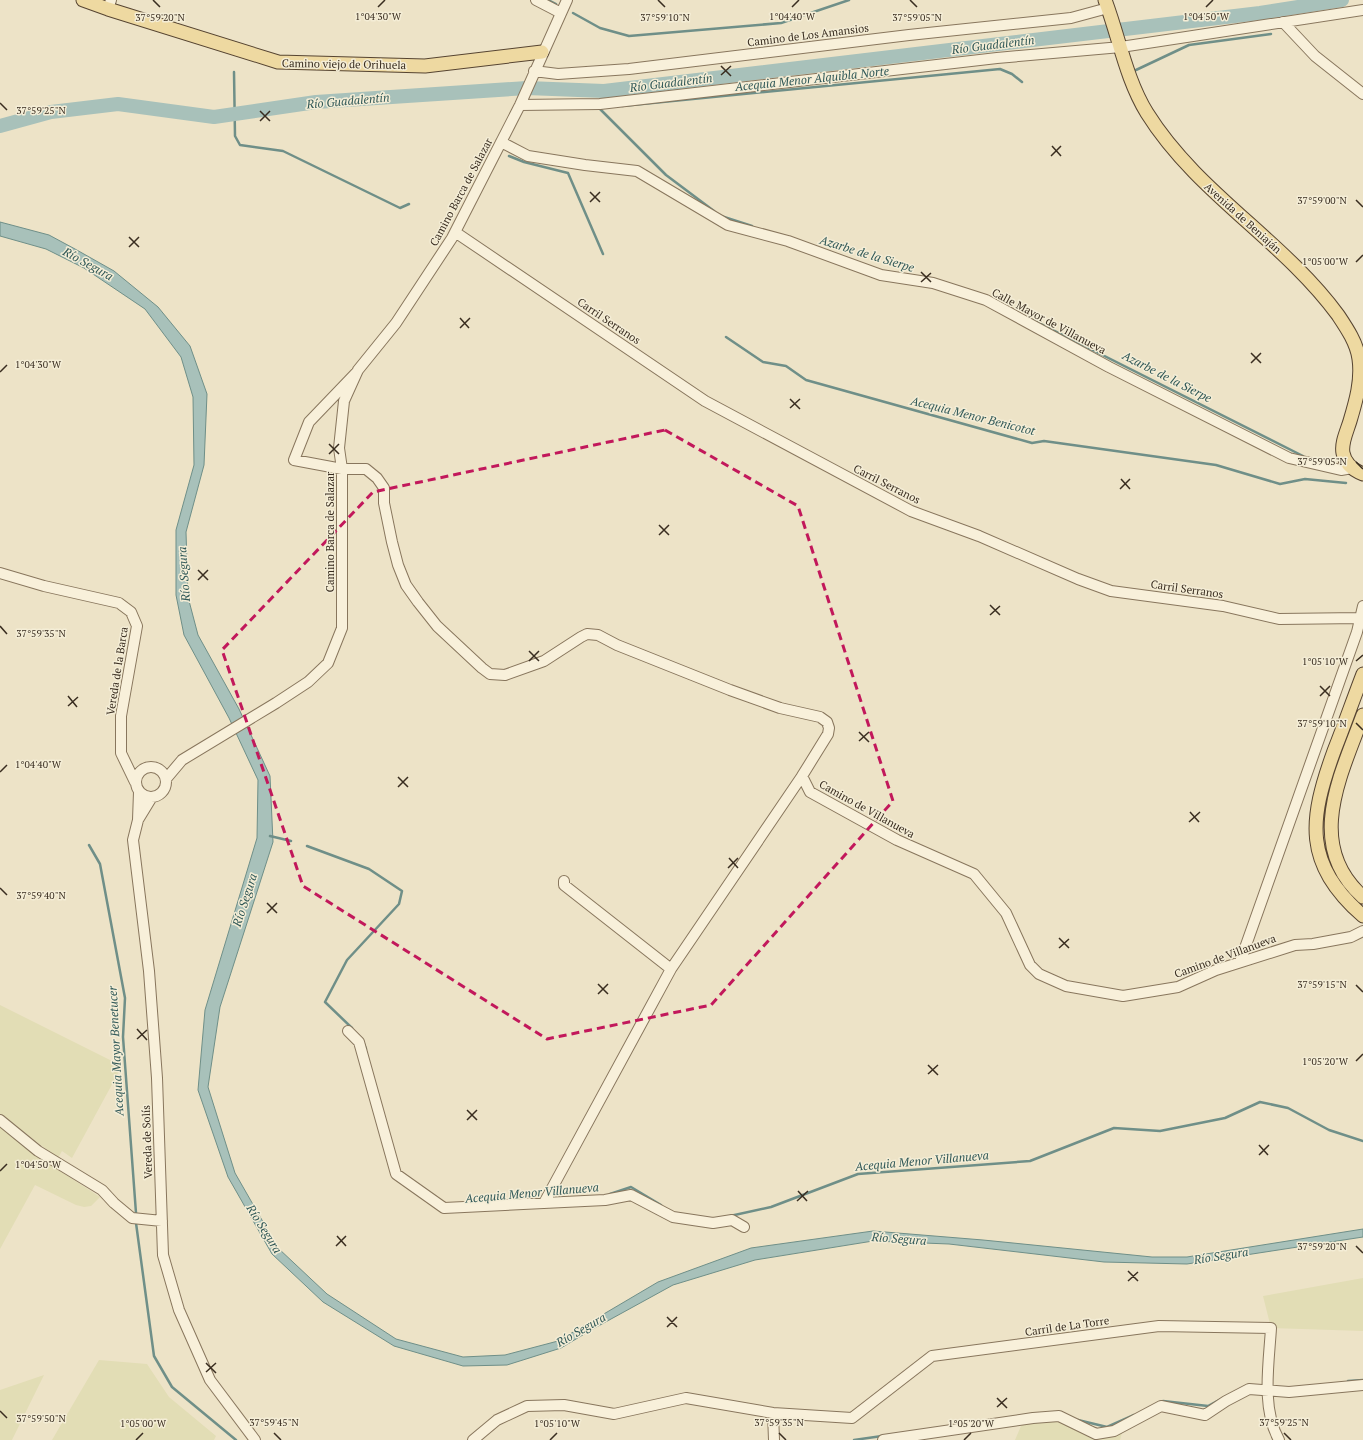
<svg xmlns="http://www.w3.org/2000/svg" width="1363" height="1440" viewBox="0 0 1363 1440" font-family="'PT Serif',serif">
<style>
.farmland{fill:#e2ddb5}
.water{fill:#a8c1ba;stroke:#6f8f88}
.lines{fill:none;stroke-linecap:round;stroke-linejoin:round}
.stream{stroke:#6f8f88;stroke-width:2.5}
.river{stroke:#a8c1ba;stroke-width:14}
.minor-casing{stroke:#88765d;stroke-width:12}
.major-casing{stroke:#564431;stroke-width:15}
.minor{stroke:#f8f0da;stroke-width:10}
.major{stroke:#eed9a1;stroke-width:13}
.marked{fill:none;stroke:#c2185b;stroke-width:3;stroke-dasharray:8 5;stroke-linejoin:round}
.ticks{fill:none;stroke:#392d20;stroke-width:1.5}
.labels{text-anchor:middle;stroke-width:3;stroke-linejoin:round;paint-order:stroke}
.street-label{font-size:11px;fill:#392d20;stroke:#f4edd6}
.water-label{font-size:12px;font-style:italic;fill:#305857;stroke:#f4edd6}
.ticks-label{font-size:10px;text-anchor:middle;fill:#392d20;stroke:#f4edd6;stroke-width:3;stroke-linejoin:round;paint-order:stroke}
</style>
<rect width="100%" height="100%" fill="#ede3c7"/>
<path class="farmland" d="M0,1005L122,1066L72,1158L62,1151L58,1158L0,1114Z
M0,1127L46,1162L100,1197L91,1206L84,1207L76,1205L35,1185L0,1249Z
M1363,1278V1331L1271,1328L1263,1296Z
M99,1360L147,1364L169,1397L216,1436L214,1440H52Z
M44,1375L12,1440H0V1390Z
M1059,1416L1096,1434L1124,1425L1120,1440H1015L1021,1426L1033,1418Z"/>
<path class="water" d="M0,222L49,235L75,249L114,271L158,307L190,346L207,394L204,465L186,532L188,597L198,635L239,709L270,776L273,842L220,1007L208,1087L235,1173L278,1248L327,1294L396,1339L463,1357L505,1355L558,1341L658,1282L751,1248L873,1231L983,1240L1152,1257H1187L1363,1229V1237L1187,1264L1104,1262L949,1244L873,1241L755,1260L673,1285L591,1330L561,1348L507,1365L463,1366L394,1346L323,1302L272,1254L228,1177L198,1090L205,1010L257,838L258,780L229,718L184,635L176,595V530L194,465L193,397L181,357L145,309L84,268L46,249L0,236Z"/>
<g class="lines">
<path class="stream" d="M548,0L556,4
M573,13L600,28L629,36L781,23L849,0
M1136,70L1189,45L1271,34
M234,72L235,136L240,145L283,151L400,208L409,204
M622,106L1000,69L1012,74L1022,82
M600,109L666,175L714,211
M509,156L524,162L568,173L603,254
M721,216L752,226
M1033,320L1303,456
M726,337L763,362L786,366L806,380L1032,443L1044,441L1216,465L1280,484L1305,479L1346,483
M270,836L291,841
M89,845L100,864L125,998L123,1037L136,1213
M307,846L369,869L402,891L399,904L347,960L325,1002L352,1028
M362,1039L366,1049
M610,1194L631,1187L661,1205
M730,1216L771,1207L858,1174L1030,1161L1114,1128L1160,1131L1225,1118L1260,1102L1288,1108L1329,1130L1363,1141
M136,1223L154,1356L172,1387L236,1440
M1348,1381L1363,1380
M1160,1403L1163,1401L1208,1406L1221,1399
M1078,1420L1107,1427L1134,1415
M854,1440L882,1436"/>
<path class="river" d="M0,126L51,112L118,104L214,117L316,102L527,88L604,91L1260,13L1342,0"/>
<g class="minor-casing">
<path id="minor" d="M536,0L561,13
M108,9L111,0
M1283,22L1315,56L1363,94
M534,71L558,74L629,69L909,35L1071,18L1108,8
M520,105L600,104L997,58L1121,47L1363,10
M501,142L528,156L585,165L637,171L728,225L788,241L881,275L933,283L986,300L1109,367L1289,458L1341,470L1352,468
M455,232L705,401L911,511L979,536L1078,579L1111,591L1223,606L1279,619L1360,618
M357,372L309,422L294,460L342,469H366L377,478L384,488V503L392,542L398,565L406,585L418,602L437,626L482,668L490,674L505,675L544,661L581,637L587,634L598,635L617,645L730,690L780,708L820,717L827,722L829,728L828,734L802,776L810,792L897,840L974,874L1006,913L1030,965L1039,974L1066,986L1123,996L1178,987L1216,970L1295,945L1313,944L1351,937L1363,931
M0,573L44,586L119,603L131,612L137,626L121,716V753L135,782
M136 782a15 15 0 1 1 30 0a15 15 0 1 1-30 0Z
M166,779L182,760L276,703L308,682L328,663L342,628V469L339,448L344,401L358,370L396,323L452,238L520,105L567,0
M139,792L138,820L133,840L149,971L157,1078L163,1255L179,1310L210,1380L255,1440
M138,820L152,797
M564,881V885L671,969L802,776
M1240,962L1357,632L1363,606
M348,1031L359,1042L396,1174L444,1208L605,1200L631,1195L673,1217L713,1223L732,1220L744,1227
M0,1120L38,1151L102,1190L114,1203L132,1218L162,1221
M544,1203L671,969
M773,1413L774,1440
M473,1440L497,1420L527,1406L564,1405L614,1414L686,1398L773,1413L852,1418L932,1356L1159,1326L1271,1328C1269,1363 1261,1408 1279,1440
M883,1440L1033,1418L1059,1416L1096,1434L1114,1431L1161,1406L1205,1415L1226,1401L1249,1389L1289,1392L1363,1385"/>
</g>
<g class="major-casing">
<path id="major" d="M83,0L108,9L278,62L425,66L542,52
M1105,0C1119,37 1126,79 1147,113C1197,193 1283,240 1338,315C1346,327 1357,343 1359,359C1362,380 1356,401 1350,421C1347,431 1341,443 1343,453C1345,464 1353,470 1363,474
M1363,674C1353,700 1344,726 1334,751C1309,820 1303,863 1363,916
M1363,715C1341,775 1304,845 1363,897"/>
</g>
<use href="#minor" class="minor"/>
<use href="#major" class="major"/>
</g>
<path class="marked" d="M665,430L798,506L893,801L711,1005L547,1039L303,886L222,650L373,492Z"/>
<path class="ticks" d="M153,0L160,7M658,0L665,7M910,0L917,7M378,7L385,0M792,7L799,0M1206,7L1213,0M721,66L731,76M721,75L731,66M0,103L7,110M260,111L270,121M260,121L270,111M1052,146L1061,156M1051,156L1061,146M590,192L600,202M1356,200L1363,207M590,202L600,192M129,237L139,247M129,247L139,237M1356,262L1363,255M921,272L931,282M921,282L931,273M460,318L469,328M460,328L470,318M1251,353L1261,363M1251,363L1261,353M0,372L7,365M790,399L800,409M790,408L800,399M329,444L339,454M329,454L339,444M1356,462L1363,469M1121,479L1130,489M1120,489L1130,479M659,525L669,535M659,535L669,525M198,570L208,580M198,580L208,570M990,605L1000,615M990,615L1000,606M0,626L7,634M529,651L539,661M529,661L539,651M1356,661L1363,655M1320,686L1330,696M68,696L77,707M1320,696L1330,686M68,706L78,697M1356,723L1363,730M859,732L869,742M859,741L869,732M0,772L7,765M398,777L408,787M398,787L408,777M1190,812L1199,822M1189,822L1200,812M729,858L738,868M728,868L738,858M0,888L7,895M267,903L277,913M267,913L277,903M1059,938L1069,948M1059,948L1069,939M598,984L608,994M1356,985L1363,992M598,994L608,984M137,1029L147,1040M137,1039L147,1030M1356,1061L1363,1054M928,1065L938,1075M928,1074L938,1065M467,1110L477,1120M467,1120L477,1110M1259,1145L1268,1155M1259,1155L1269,1145M0,1171L7,1164M798,1191L807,1201M797,1201L808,1191M337,1236L346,1246M336,1246L346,1236M1356,1246L1363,1253M1128,1271L1138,1281M1128,1281L1138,1272M667,1317L677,1327M667,1327L677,1317M206,1363L216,1373M206,1372L216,1363M997,1398L1007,1408M997,1407L1007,1398M0,1411L7,1418M274,1433L281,1440M779,1433L786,1440M1284,1433L1291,1440M136,1440L143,1433M550,1440L557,1433M964,1440L971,1433"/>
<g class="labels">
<g class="street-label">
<text transform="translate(808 35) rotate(-7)" y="4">Camino de Los Amansios</text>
<text transform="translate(344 64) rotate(1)" y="4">Camino viejo de Orihuela</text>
<text transform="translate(461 192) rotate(-62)" y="4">Camino Barca de Salazar</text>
<text transform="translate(1243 218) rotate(42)" y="4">Avenida de Beniaján</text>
<text transform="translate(609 321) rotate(34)" y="4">Carril Serranos</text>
<text transform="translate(1049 321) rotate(28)" y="4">Calle Mayor de Villanueva</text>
<text transform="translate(887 484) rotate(27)" y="4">Carril Serranos</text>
<text transform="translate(330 532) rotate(-90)" y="4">Camino Barca de Salazar</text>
<text transform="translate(1187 589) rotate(8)" y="4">Carril Serranos</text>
<text transform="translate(117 671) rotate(-81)" y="4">Vereda de la Barca</text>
<text transform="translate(867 809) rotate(29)" y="4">Camino de Villanueva</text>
<text transform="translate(1225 956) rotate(-20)" y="4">Camino de Villanueva</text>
<text transform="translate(147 1142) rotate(-92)" y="4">Vereda de Solís</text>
<text transform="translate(1067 1326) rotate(-8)" y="4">Carril de La Torre</text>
</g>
<g class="water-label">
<text transform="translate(993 45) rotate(-7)" y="4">Río Guadalentín</text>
<text transform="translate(812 79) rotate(-6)" y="4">Acequia Menor Alquibla Norte</text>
<text transform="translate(671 83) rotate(-7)" y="4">Río Guadalentín</text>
<text transform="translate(348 101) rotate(-5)" y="4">Río Guadalentín</text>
<text transform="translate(867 254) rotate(17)" y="4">Azarbe de la Sierpe</text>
<text transform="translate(88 264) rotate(29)" y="4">Río Segura</text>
<text transform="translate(1167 377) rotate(27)" y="4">Azarbe de la Sierpe</text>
<text transform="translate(973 416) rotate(14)" y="4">Acequia Menor Benicotot</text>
<text transform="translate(184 574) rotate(-94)" y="4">Río Segura</text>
<text transform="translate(245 900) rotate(-72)" y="4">Río Segura</text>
<text transform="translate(116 1051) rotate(-93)" y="4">Acequia Mayor Benetucer</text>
<text transform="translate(922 1161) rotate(-5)" y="4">Acequia Menor Villanueva</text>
<text transform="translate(532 1193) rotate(-5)" y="4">Acequia Menor Villanueva</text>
<text transform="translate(264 1229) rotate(58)" y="4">Río Segura</text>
<text transform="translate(899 1239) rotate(4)" y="4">Río Segura</text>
<text transform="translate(1221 1256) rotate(-9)" y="4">Río Segura</text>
<text transform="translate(581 1330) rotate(-30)" y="4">Río Segura</text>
</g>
</g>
<g class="ticks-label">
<text x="378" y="20">1°04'30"W</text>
<text x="792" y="20">1°04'40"W</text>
<text x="1206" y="20">1°04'50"W</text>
<text x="160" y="21">37°59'20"N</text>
<text x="665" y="21">37°59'10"N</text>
<text x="917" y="21">37°59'05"N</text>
<text x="41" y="114">37°59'25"N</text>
<text x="1322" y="204">37°59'00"N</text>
<text x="1325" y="265">1°05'00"W</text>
<text x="38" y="368">1°04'30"W</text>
<text x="1322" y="465">37°59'05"N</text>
<text x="41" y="637">37°59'35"N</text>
<text x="1325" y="665">1°05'10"W</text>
<text x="1322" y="727">37°59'10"N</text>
<text x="38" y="768">1°04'40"W</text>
<text x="41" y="899">37°59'40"N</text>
<text x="1322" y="988">37°59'15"N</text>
<text x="1325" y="1065">1°05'20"W</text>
<text x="38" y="1168">1°04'50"W</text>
<text x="1322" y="1250">37°59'20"N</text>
<text x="41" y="1422">37°59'50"N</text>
<text x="274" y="1426">37°59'45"N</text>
<text x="779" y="1426">37°59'35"N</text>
<text x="1284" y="1426">37°59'25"N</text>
<text x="143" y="1427">1°05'00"W</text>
<text x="557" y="1427">1°05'10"W</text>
<text x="971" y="1427">1°05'20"W</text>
</g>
</svg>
